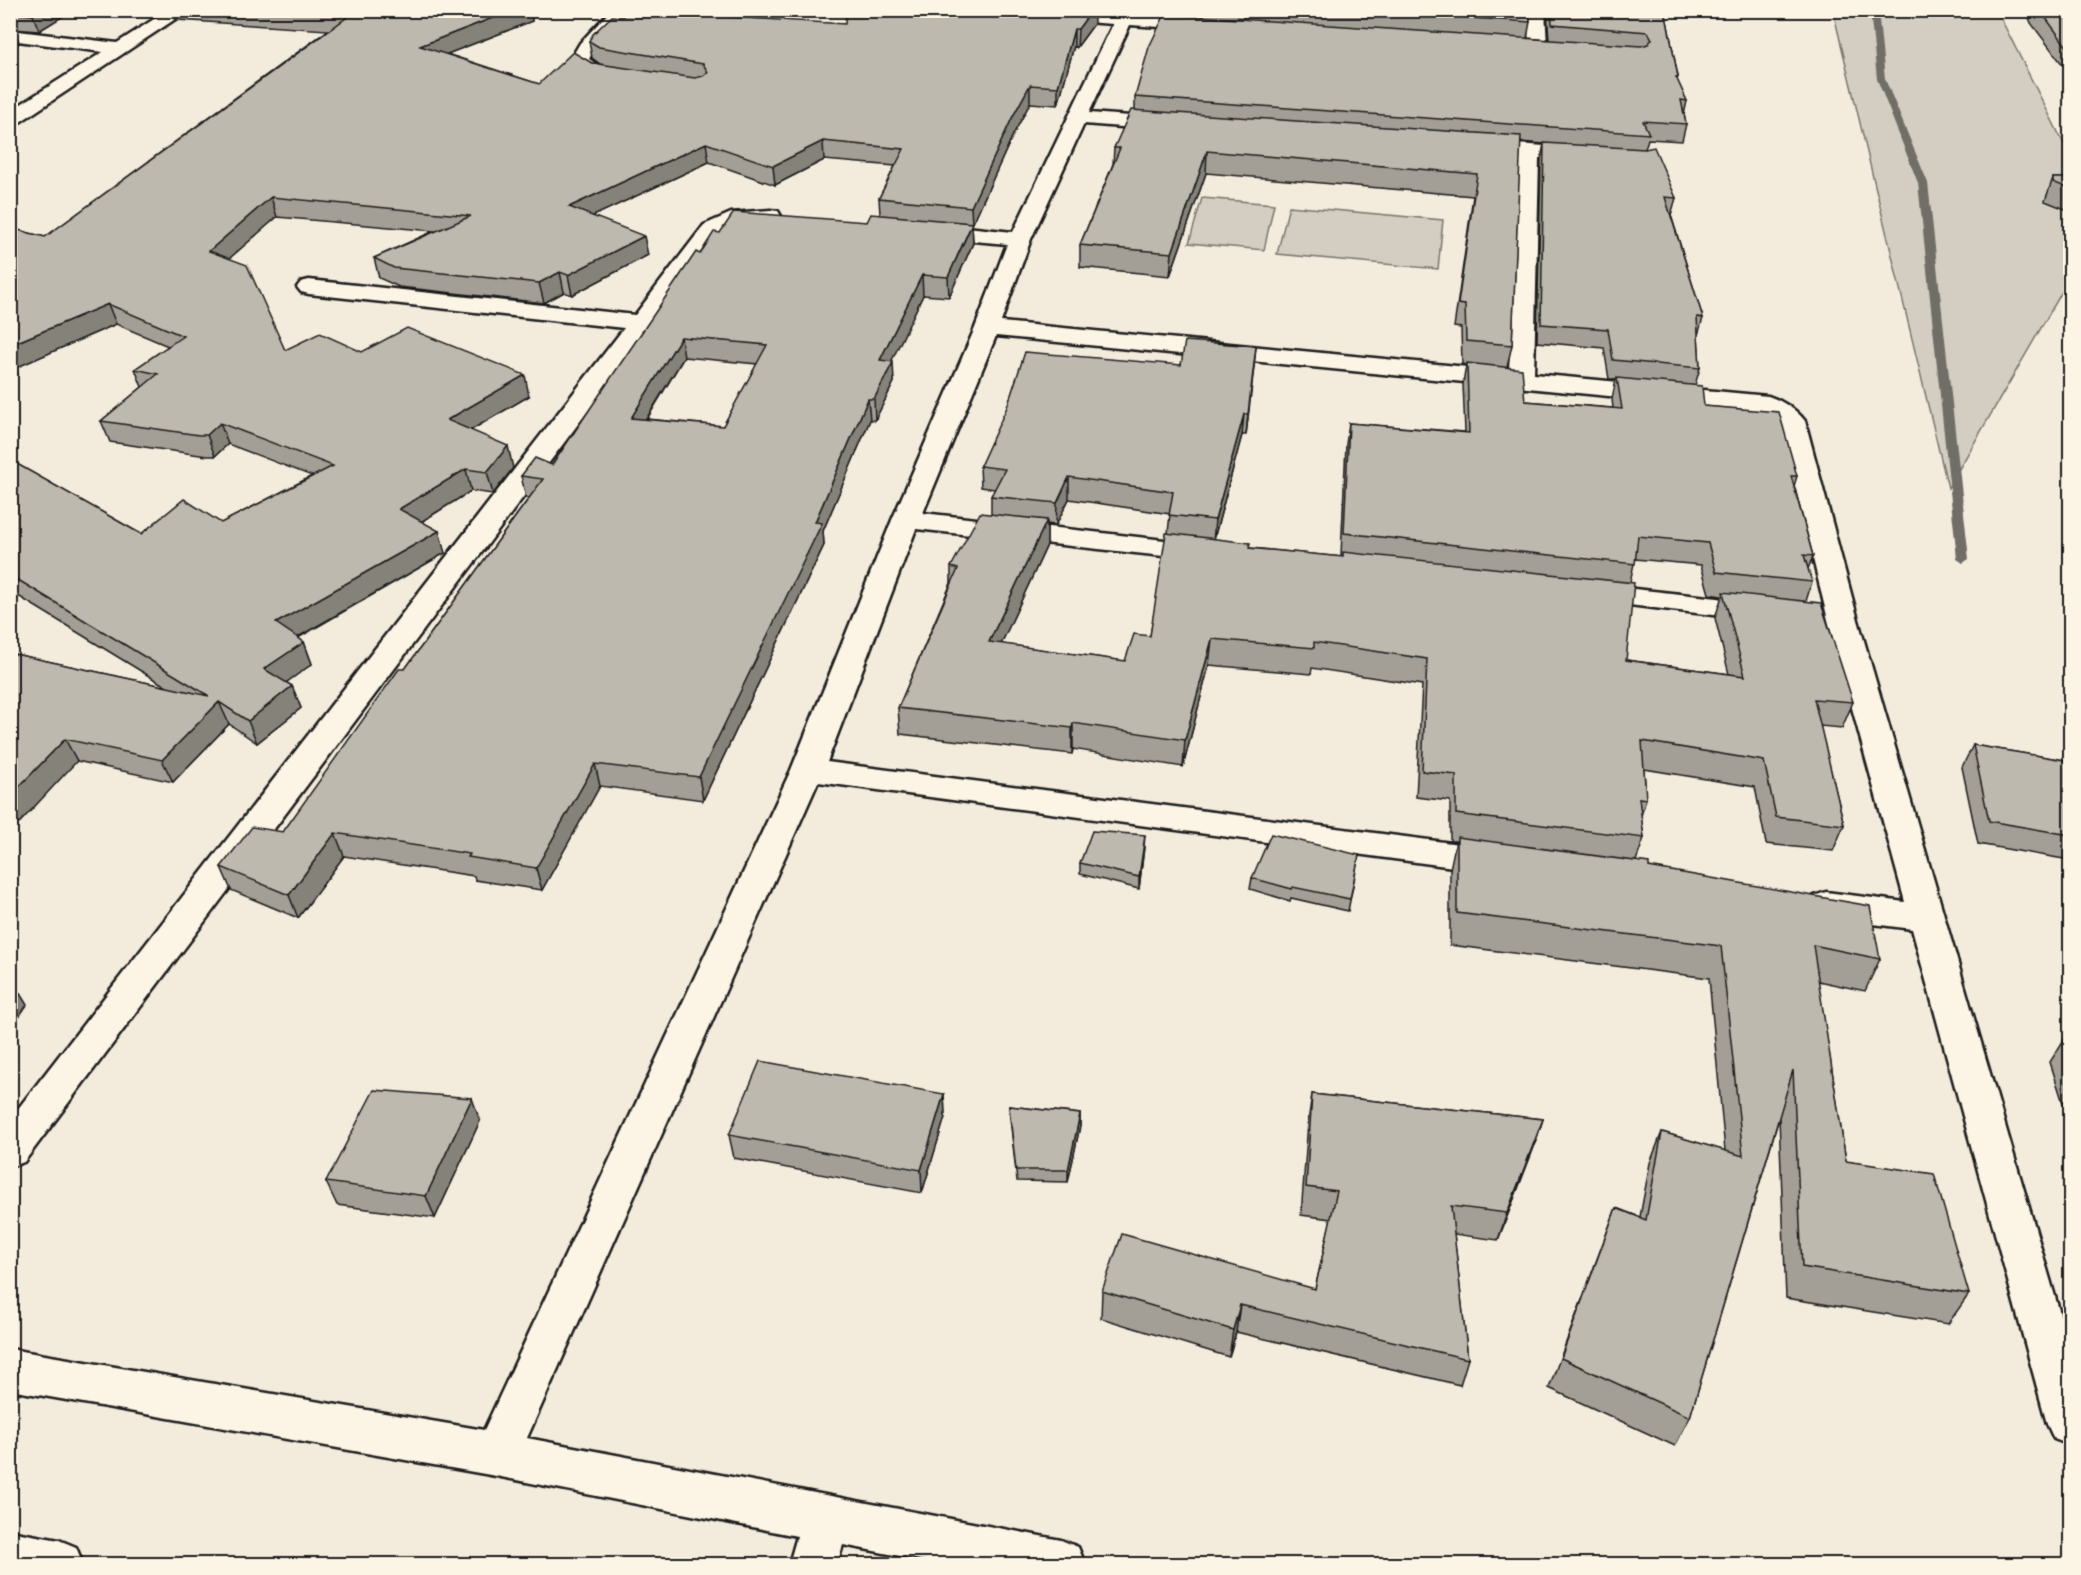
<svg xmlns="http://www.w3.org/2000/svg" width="2081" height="1575" viewBox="0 0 2081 1575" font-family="'Comic Neue',sans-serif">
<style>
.green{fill:#d3cec1;stroke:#78756e;stroke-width:1.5}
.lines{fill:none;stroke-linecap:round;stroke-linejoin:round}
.stream{fill:#716e68;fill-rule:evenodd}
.minor-casing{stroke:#1c1c1c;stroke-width:5}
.minor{fill:#fcf5e5;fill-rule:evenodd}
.wall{fill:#a39f96;stroke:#1c1c1c;stroke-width:1.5;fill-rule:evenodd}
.shaded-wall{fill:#85827a;stroke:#1c1c1c;stroke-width:1.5}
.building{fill:#beb9ae;stroke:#1c1c1c;stroke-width:1.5;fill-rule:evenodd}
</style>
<rect width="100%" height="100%" fill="#f3ecdd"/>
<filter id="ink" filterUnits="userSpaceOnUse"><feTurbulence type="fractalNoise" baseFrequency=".0167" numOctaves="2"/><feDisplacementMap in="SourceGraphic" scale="12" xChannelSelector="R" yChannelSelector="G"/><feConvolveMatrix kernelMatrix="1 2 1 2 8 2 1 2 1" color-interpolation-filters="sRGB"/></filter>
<g filter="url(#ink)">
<path class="green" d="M1833,11H1997L2070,156V278L1948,488Z
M1202,198L1274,204L1264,250L1189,243Z
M1289,206L1443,220L1438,269L1277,254Z"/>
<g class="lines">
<path class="stream" d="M1870,10H1878L1885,79L1928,183L1969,559L1963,563L1957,559L1918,183L1877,79Z"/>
<g class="minor-casing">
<path id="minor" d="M168,10H189L17,124L10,126V111L103,52L10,40V30L117,43Z
M611,10H629L594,49L589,59L601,67L622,71L624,75L622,79C603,84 581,75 570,60L580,43Z
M986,10H1075L1118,14L1119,10H1137L1135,15L1204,20L1210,21L1213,25L1210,29L1204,30L1130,25L1089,113L1171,119L1178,121L1181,125L1178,129L1171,131L1084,124L1031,239L1001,322L1509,371L1519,156L1474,153L1467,151L1464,147L1467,143L1474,141L1587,149L1594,151L1597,155L1594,159L1587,161L1539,158L1534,374L1768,396C1781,400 1797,410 1805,421L1858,620L2070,1348V1445L2054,1439L2047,1424L1912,929L1826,918L1814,914L1808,905L1814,896L1826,892L1905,902L1828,620L1780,424L1761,411L996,336L923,513L1209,545L1219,547L1223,553L1219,559L1209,561L916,529L827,762L1498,849L1510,852L1515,861L1510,870L1498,873L818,782L527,1438L1061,1540L1078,1547L1085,1564H941L843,1545L837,1564H789L797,1536L496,1476L10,1390V1349L484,1430L791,770L892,520L975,328L1007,244L929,237L921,235L918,230L921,225L929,223L1013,232L1113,24L994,15Z
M1527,10H1545L1547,46L1544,50H1532L1529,46Z
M770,210L778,211L781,216L778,221L736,226L720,235L24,1162L10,1167V1119L624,328L309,294L301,292L297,287L301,282L309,280L635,315L704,225L731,213Z
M1588,584L1764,603L1774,606L1779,612L1774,618L1764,621L1578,599L1573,593L1578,587Z
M10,1531L59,1540L76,1547L83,1564H10Z"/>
</g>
<use href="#minor" class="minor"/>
</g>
<path class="wall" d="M10,10H73L39,31L14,29L19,43L10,49Z
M174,10H530L532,21L447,54L539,84L592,63L600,64L592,58L589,41L622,17L845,24H1094L1077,47L1074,46L1058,105L1030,103L1012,137L972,225L973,243L949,297L923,295L891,361L894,382L875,420H870L823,531L824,545L703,800L600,786L542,890L475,880L474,876L344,856L298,918L231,890L221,867L283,832L405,669L529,498H526L521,476L552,465L700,254L720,233L867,222L880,215L879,198L895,166L824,160L775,185L709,162L593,216L648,255L572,295L564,292L544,303L399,287L379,278L374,258L434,231L277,217L229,258L285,350L362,352L529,396L471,430L513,468L493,494L471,491L421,522L445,553L298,638L304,642L312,664L286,682L292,686L301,708L257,743L229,724L173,782L77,761L10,653L167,687L10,591V460L141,534L221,523L312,476L228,444L215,456H207L110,442L101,421L142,387L135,369L168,346L116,324L15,368L18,374L10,378V228L45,237L328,30L177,20ZM684,357L757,364L723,426L647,419Z
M1171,10H1529L1530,22L1527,38L1549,40L1547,10H1665L1678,77L1677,80L1687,101L1684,115L1686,124L1682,141L1648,139L1645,149L1676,198L1671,215L1703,318L1698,335L1700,368L1695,385L1704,406L1797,476L1794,486L1813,556L1808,569L1812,582L1806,601L1853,702L1842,728L1820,726L1844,825L1833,851L1766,844L1755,787L1644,769L1646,799L1641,816L1644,838L1636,861L1649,867L1880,959L1865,991L1818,981L1846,1161L1969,1294L1948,1324L1786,1298L1779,1118L1690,1417L1675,1446L1549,1388L1616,1208L1640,1217L1650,1163L1662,1132L1725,1151L1709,978L1450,945V869L1456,841H1450V801L1416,797L1422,685L1312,668L1311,674L1209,665L1183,767L1073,749L1072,754L900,734L898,708L951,583V567L991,514V496L995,489L981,487L980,466L1181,365L1256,346L1246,435H1242L1214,539L1250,548L1342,557V555H1341L1346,444L1349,423L1465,432L1463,384L1466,365L1462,364L1461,328L1454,327L1473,196L1206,173L1170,276L1080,267V245L1113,164L1114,148L1135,110V97L1171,14ZM1520,142L1544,144L1541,159L1537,342L1604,348L1609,379H1616L1612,399L1613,408L1525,401L1507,367L1512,345ZM1069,499L1170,514L1168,533L1150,636L1125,661L1001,644L1047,545V524L1056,525ZM1635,559L1701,565L1709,594L1722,596L1715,618L1729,674L1626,660L1630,582Z
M2026,10H2070V73H2069L2031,23Z
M2053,178H2070V211L2045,201Z
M1973,745L2070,761V860L1978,844L1962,767Z
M1144,847L1139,889L1080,874V863Z
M1359,855L1348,911L1291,898L1290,901L1250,889L1252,878Z
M2068,1033H2070V1125L2050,1062Z
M944,1094L945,1117L922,1193L734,1158L729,1135Z
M1312,1094L1543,1119L1534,1147L1498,1240L1454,1234L1468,1359L1460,1385L1236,1332L1229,1357L1101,1318L1102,1291L1315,1289L1331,1219L1301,1215L1308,1122Z
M1009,1106L1080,1114V1126L1068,1182L1017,1181L1010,1118Z
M480,1121L435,1218L337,1205L326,1182Z"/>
<path class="shaded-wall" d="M40,10H73L39,31L33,15Z
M513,10H530L532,21L424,63L420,46Z
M1092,10H1094V24L1077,47L1078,29Z
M13,27L19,43L10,49V28Z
M1074,29V46L1058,105V87Z
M1030,85V103L1012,137L972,225L973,243L949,297L948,277L972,224L971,207L1012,118Z
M823,141L824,160L775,185L773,166Z
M706,143L709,162L572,226L569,207Z
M1207,151L1206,173L1170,276L1172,253Z
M271,197L277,217L215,271L209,251Z
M644,236L648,255L572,295L568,275Z
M560,272L564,292L544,303L539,283Z
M922,275L923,295L882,381L880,360Z
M108,304L116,324L15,368L18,374L10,378V345Z
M681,337L684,357L634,439L631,418Z
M1256,346L1254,367L1246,435L1248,414Z
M893,362L894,382L875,420L874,399Z
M525,375L529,396L452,441L447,420Z
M868,399L870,420L823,531L824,545L703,800L699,777L815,522Z
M1244,414L1242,435L1213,542L1215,520Z
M220,423L228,444L215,456L207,435Z
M508,446L513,468L493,494L487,472Z
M466,469L471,491L406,531L399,509Z
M1069,477V499L1056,525L1057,503Z
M1047,520V545L990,668L989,642Z
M439,531L445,553L284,645L276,623Z
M1212,639L1209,665L1183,767L1185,740Z
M304,642L312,664L273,692L264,669Z
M292,686L301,708L257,743L248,721Z
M219,702L229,724L173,782L162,760Z
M1073,723V749L1072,754V728Z
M65,739L77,761L10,833V796Z
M595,764L600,786L542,890L536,868Z
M335,833L344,856L298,918L289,895Z
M1145,835L1144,847L1139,889V877Z
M13,982L27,1005L10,1030V986Z
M944,1094L945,1117L922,1193L921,1170Z
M472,1098L480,1121L435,1218L426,1196Z
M1080,1114V1126L1068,1182V1170Z
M1543,1119L1534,1147L1498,1240L1507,1213Z
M1240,1305L1236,1332L1229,1357L1233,1330Z"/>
<path class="building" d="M10,10H40L33,15L10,13Z
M285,10H513L420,46L539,84L573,52L592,63L695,78L703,76L708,72L703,64L599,47L589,41L593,34L612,16L622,17L628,11L845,24L846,10H1092L1078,29H1074L1058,87L1030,85L1012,118L971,207L879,198L904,149L823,141L773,166L706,143L569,207L644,236L568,275L560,272L539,283L394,268L374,258L471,216L271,197L209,251L247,265L285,350L320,333L362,352L407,328L525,375L447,420L508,446L487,472L466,469L399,509L439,531L276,623L304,642L264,669L292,686L248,721L219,702L162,760L65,739L10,796V653L209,696L10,575V460L141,534L184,499L221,523L333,466L220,423L207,435H199L101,421L158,374L135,369L183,336L108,304L10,345V228L45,237L350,15Z
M1352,10H1529L1530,22Z
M1551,10H1665L1678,77H1676L1687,101L1681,100L1686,124L1643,121L1649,134L1135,97L1149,47L1165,14L1641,46L1648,44L1652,39L1648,32L1552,24Z
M2040,10H2070V51Z
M1131,110L1521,136L1512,345L1466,341L1465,305L1458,304L1477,174L1207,151L1172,253L1080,245L1120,148H1114Z
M1544,143L1645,149L1654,147L1676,198L1665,197L1703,318L1697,317L1700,368L1613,360L1608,329L1541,324Z
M2053,178H2070V189L2053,182Z
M734,212L867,222L871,214L972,223L948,277L922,275L880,360L893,362L874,399H868L815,522L822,523L699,777L595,764L536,868L468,857L470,854L335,833L289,895L221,867L252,827L283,832L399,669H405L543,479L521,476L535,458L552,465L694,255L696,252L700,254L714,232L720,233ZM681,337L767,345L723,426L631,418Z
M1185,341L1256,346L1248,414H1244L1215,520L1169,515L1173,492L1069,477L1057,503L991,496L1005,469L980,466L1007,407L1025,352L1181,365Z
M1467,363L1522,369L1525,401L1622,409L1617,378L1702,386L1704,406L1779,412L1797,476H1791L1813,556L1804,555L1812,582L1716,572L1708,543L1638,536L1635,564L1344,533L1349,423L1469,433Z
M980,513L1047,520L989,642L1125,661L1134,634L1150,636L1166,533L1250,543L1249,548L1343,557V552L1634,583L1626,660L1745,676L1723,592L1821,603L1853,702L1814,699L1844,825L1776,817L1764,761L1642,741L1646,799L1639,798L1644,838L1456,814V775L1422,771L1427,659L1314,642V648L1212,639L1185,740L1073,723L1072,728L898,708L958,569L951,567Z
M1973,745L2070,761V835L1989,821Z
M1092,831L1145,835L1139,877L1080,863Z
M1271,834L1359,855L1350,899L1293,887L1292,889L1252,878Z
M1457,837L1649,863V867L1870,906L1880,959L1813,945L1846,1161L1934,1174L1969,1294L1802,1267L1793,1070L1690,1417L1561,1358L1616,1208L1646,1220L1662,1132L1743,1156L1721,946L1457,913Z
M760,1061L944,1094L921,1170L729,1135Z
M374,1090L472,1098L426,1196L326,1182Z
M1312,1094L1543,1119L1507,1213L1451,1206L1468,1359L1240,1305L1233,1330L1102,1291L1122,1234L1315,1289L1337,1191L1306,1187Z
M1009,1106L1080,1114L1068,1170H1016Z"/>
</g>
<rect width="2081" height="1575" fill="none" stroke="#fcf5e5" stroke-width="36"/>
<rect x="18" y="18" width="2045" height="1539" fill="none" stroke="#1c1c1c" stroke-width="2" filter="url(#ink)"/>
</svg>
